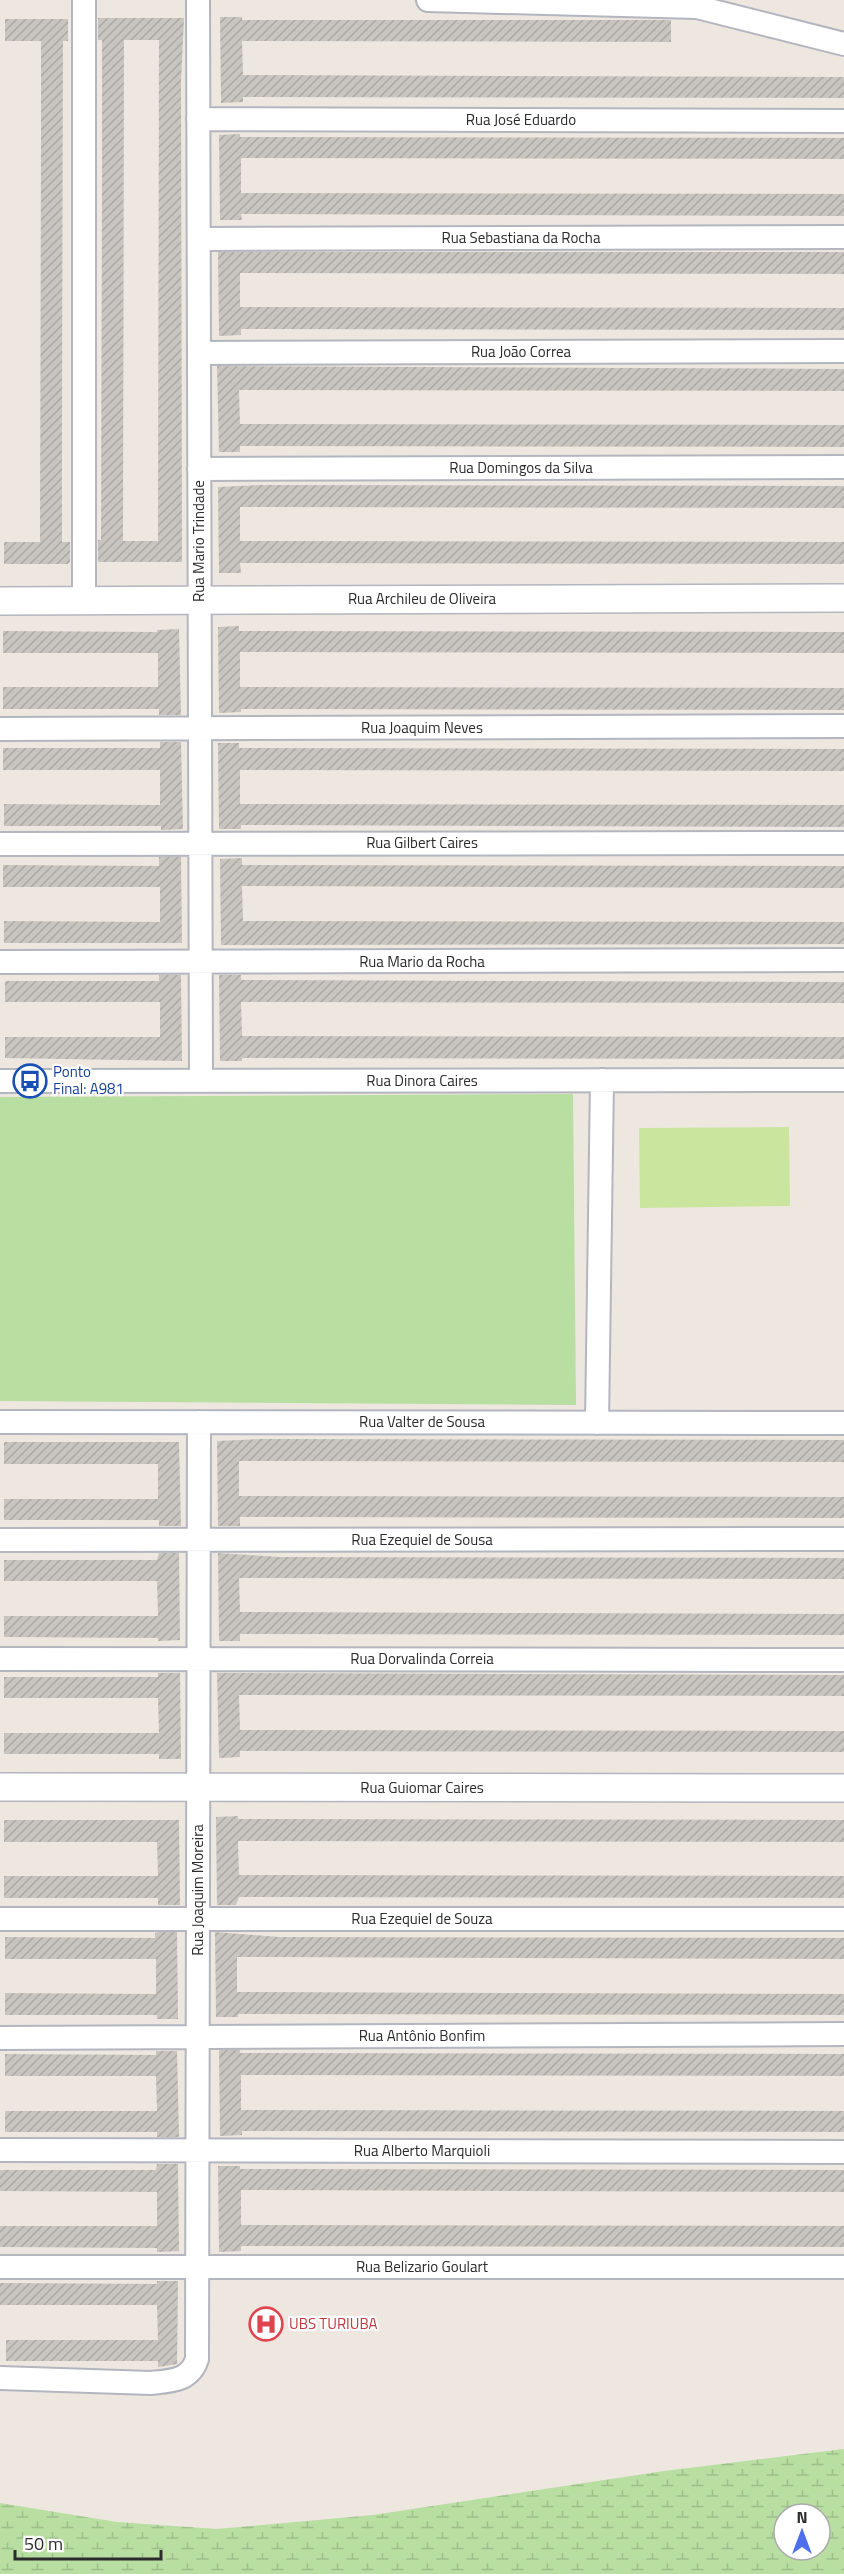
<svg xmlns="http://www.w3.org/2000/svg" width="844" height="2574" viewBox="0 0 844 2574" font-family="'Titillium Web',sans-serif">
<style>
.wetland{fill:url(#wetland-marsh);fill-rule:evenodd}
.park{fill:#b8dea1}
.pitch{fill:#c9e59e}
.building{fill:url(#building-hatch);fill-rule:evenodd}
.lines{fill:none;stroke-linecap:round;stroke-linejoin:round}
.minor-casing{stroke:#b3b6be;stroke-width:26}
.tertiary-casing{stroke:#b3b6be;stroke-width:30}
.minor{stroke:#fff;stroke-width:22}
.tertiary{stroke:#fff;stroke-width:27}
.labels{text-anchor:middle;stroke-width:4.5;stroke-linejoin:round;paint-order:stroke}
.street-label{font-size:15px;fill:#2c2c2c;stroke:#fff}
.transit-label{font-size:15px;fill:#164399;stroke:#fff;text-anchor:start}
.health-label{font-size:15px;fill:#be3a42;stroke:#fff;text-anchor:start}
</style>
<defs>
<pattern id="wetland-marsh" width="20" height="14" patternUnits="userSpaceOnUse" patternTransform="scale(1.5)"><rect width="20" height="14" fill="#b8dea1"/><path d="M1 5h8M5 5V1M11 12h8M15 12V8" fill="none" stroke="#9ebf8b"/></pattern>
<pattern id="building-hatch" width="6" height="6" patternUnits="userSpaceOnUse" patternTransform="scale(1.5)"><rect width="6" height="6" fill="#c8c4bf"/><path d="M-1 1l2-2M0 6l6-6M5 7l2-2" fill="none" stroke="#aca9a4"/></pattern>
</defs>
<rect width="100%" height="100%" fill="#ede7e0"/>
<path class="wetland" d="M844,2449V2574H0V2503L117,2522L217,2529L373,2515L664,2471ZM784,2514H820V2550H784Z"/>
<path class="park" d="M573,1094L576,1405L0,1401V1097Z"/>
<path class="pitch" d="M789,1127L790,1206L640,1208L639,1128Z"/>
<path class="building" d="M220,17H242V20H671V42L242,41L243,75L844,77V98L243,97V102L221,103Z
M98,18H184L181,81L182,562H98V540H101L102,179V40H98ZM124,40H159L158,541H123Z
M5,19H68V41H63L62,430V542H70V562L68,564H4V542H40L41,137V41H5Z
M240,134V137H279L844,138V159L241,158V193L844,194V216L241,214L242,220H220L219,135Z
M218,252H844V274L240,273V307L844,308V330L241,329V335L219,336Z
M217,366L844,369V391L239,390L240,424L844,425V447L240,446V452H219Z
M262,485L844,486V508L240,507V541L844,542V564L240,563L241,573H219L218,487Z
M239,626V631L844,632V653L240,652V687L844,688V710L241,709V712L219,713L218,627Z
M179,629L181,715H159V709H3V687H158V653H3V631L157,632V630Z
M160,742H181L183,829L161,830V826H4V804L160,805V770H3V748H160Z
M218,743H239V748L844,749V771L240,770V804L844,805V827L241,825V829H219Z
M159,857H181L182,943H4V921L160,922V887H3V865L159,866Z
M242,858V865L844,866V888L242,886L243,921L844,922V944L221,945L220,859Z
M159,975H181L182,1061L5,1058V1037H160V1002H5V981H159Z
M219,975H241V980L844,982V1003L241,1002L242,1036L844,1037V1059L242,1058V1061H220Z
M262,1439L844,1440V1462L239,1461V1496L844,1497V1518L240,1517V1526H218L217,1441Z
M4,1442H179L181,1526H159V1520H4V1499H158V1464H4Z
M159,1553H179L180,1640L158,1641V1638L4,1637V1616H158L157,1581H4V1560H157Z
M218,1553L279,1557L844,1558V1579L239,1578L240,1612L844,1614V1635L240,1634V1641H219Z
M158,1673H180L181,1759H159V1754H4V1733H159L158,1698H4V1677H158Z
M217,1673L844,1675V1696L239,1695L240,1730L844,1731V1752L240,1751V1757L219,1758Z
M238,1816V1819L844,1820V1842L238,1841L239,1875L844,1876V1898L239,1897L236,1905H217L216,1817Z
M4,1820H179L180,1905H158V1898H4V1876H158L157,1842H4Z
M177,1932L178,2019H157V2015H5V1993L156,1994V1959H5V1937L155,1938V1933L159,1932Z
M215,1932L279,1937L844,1938V1959L237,1957V1992L844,1994V2015L238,2014V2017H216Z
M219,2050H240V2053L844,2054V2076L241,2075V2110L844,2111V2132L242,2131V2135L220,2136Z
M156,2051H177L179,2137H157V2132H5V2111H157L156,2076H5V2054L156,2055Z
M157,2164H178L179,2251L157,2252V2248L0,2247V2226H157V2192L0,2191V2170H156Z
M218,2166H240V2169L844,2170V2192L241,2190V2225L844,2226V2247L241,2246V2251L219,2252Z
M157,2281H178L177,2364L158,2367V2361H6V2340H158L157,2305H0V2283L157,2284Z"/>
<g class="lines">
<g class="minor-casing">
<path id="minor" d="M198,0L201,1081
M428,0L697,7L844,44
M198,119L844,121
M199,239L844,237
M199,353L844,351
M199,469L844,467
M84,600V0
M0,729L844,726
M0,844L844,843
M0,962L844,960
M0,1081L844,1080
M0,1422L844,1423
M597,1423L602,1080
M0,1540L844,1539
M0,1659L844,1660
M0,1919H844
M0,2038L844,2034
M0,2150L844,2152
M0,2267H844
M0,2378L151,2383C171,2381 190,2381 197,2359L199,1422"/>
</g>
<g class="tertiary-casing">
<path id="tertiary" d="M0,601L844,598
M0,1787L844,1788"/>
</g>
<use href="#minor" class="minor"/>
<use href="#tertiary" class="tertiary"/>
</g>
<defs>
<g id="bus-ring" transform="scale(1.725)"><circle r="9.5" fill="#fff" stroke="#1a4fb4" stroke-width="1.5"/><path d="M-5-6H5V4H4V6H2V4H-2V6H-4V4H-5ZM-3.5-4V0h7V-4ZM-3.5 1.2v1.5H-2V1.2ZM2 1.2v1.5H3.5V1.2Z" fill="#1a4fb4"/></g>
<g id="hospital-ring" transform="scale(1.725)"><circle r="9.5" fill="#fff" stroke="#e0444e" stroke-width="1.5"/><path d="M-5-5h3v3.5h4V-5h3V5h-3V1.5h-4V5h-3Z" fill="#e0444e"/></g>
</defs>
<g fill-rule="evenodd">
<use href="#bus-ring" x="30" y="1081"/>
<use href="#hospital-ring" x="266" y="2324"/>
</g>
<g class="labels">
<g class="street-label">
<text x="521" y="125">Rua José Eduardo</text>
<text x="521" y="243">Rua Sebastiana da Rocha</text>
<text x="521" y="357">Rua João Correa</text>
<text x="521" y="473">Rua Domingos da Silva</text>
<text transform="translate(199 541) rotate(-90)" y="5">Rua Mario Trindade</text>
<text x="422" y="604">Rua Archileu de Oliveira</text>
<text x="422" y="733">Rua Joaquim Neves</text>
<text x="422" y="848">Rua Gilbert Caires</text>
<text x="422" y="967">Rua Mario da Rocha</text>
<text x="422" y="1086">Rua Dinora Caires</text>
<text x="422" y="1427">Rua Valter de Sousa</text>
<text x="422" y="1545">Rua Ezequiel de Sousa</text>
<text x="422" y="1664">Rua Dorvalinda Correia</text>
<text x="422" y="1793">Rua Guiomar Caires</text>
<text transform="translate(198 1890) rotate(-90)" y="5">Rua Joaquim Moreira</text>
<text x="422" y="1924">Rua Ezequiel de Souza</text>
<text x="422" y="2041">Rua Antônio Bonfim</text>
<text x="422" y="2156">Rua Alberto Marquioli</text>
<text x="422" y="2272">Rua Belizario Goulart</text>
</g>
<g class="transit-label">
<text x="53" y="1077">Ponto<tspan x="53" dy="17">Final: A981</tspan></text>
</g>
<g class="health-label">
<text x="289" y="2329">UBS TURIUBA</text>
</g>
</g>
<g transform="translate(802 2532)"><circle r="28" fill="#ffffff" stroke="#ababab" stroke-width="1.5"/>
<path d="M0-4.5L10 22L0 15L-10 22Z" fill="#4e70ec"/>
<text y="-9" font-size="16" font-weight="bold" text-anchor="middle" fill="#2c2c2c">N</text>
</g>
<path d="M15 2550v9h146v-9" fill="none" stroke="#2c2c2c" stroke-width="3"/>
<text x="24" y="2550" font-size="18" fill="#2c2c2c" stroke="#ffffff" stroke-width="4.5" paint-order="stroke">50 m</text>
</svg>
